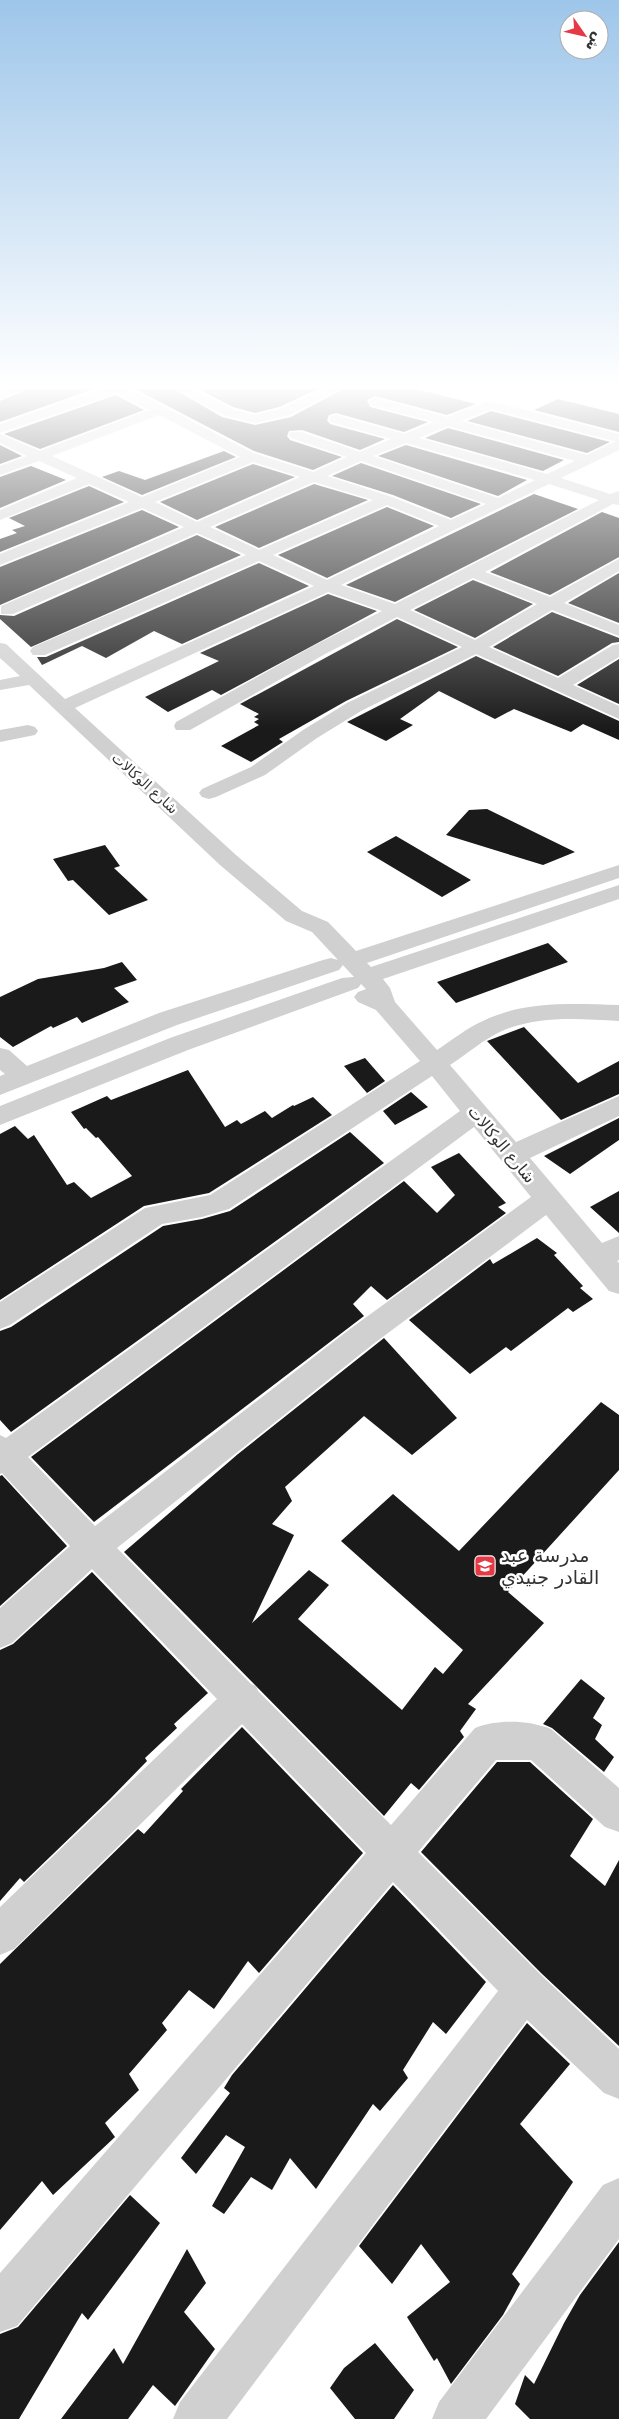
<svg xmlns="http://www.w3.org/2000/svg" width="619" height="2419" viewBox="0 0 619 2419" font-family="'DejaVu Sans','Noto Sans Arabic',sans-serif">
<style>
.building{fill:#1a1a1a}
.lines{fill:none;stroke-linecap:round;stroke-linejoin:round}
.minor{fill:#d0d0d0;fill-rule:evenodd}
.labels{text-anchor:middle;stroke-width:5;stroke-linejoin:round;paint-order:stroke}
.far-street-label{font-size:14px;fill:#333;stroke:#fff}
.street-label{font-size:16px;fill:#333;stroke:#fff}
.near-poi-label{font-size:19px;fill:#333;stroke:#fff;text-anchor:start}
</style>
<rect width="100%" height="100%" fill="#fff"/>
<path class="building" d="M27,389H94L0,422V401Z
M135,389H174L222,417L255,425L291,417L343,389H416L476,404L447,415L375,396L367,400L370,407L428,422L404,432L336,413L329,415L327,420L330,424L385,439L360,450L302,430L289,431L287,436L290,440L342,457L313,470L254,451Z
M198,389H318L279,407L255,413L233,407Z
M116,395L144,410L40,449L4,434Z
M558,399L619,414V432L534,410Z
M491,411L610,442L587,453L467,421Z
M448,428L564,460L543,471L425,438Z
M0,445L22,456L0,464Z
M406,445L527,480L498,496L378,456Z
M224,451L236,457L142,495L102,477L119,471L145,480Z
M361,463L481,504L451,518L393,495L332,476Z
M253,464L295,477L197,520L160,502Z
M31,466L66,480L0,508V477Z
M314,484L368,500L259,548L215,527Z
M89,486L124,502L0,552V539L17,533L12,530L25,526L9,518Z
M534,494L578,509L395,602L346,585Z
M387,507L434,526L327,578L278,555Z
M142,510L179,527L0,605V567Z
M602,512L619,518V557L550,595L490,572Z
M197,535L241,555L31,647L0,619V615L14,616Z
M259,563L309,586L182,644L154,631L106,658L82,646L42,665L37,657H46Z
M619,573V623L568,603Z
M473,580L533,604L475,638L414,610Z
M328,594L377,611L221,695L212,690L168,712L145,697L219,661L200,653Z
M552,612L619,638V642L612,643L558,676L493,647Z
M397,619L458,647L346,701L279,739L283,742L251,762L221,746L259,725L254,722L259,719L254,717L259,714L240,704Z
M476,656L619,721V740L583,724L571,732L514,709L495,719L439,691L400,719L413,725L386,741L347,722Z
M619,659V704L577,685Z
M487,809L575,852L543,865L446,835L469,810Z
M396,836L471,880L442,897L367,852Z
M105,845L120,866L114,868L148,900L109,915L73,880L68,881L53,859Z
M548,943L568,962L456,1003L437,982Z
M122,962L137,980L114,988L129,1002L82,1023L77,1017L53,1028L51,1026L13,1047L0,1037V997L38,979L104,968Z
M524,1027L578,1083L619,1061V1094L561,1120L487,1041Z
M365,1058L385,1081L367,1093L344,1066Z
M188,1070L225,1127L237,1120L241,1124L265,1111L272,1118L293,1105L294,1106L313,1097L332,1115L209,1193L144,1206L0,1300V1134L15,1126L28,1139L34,1135L67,1185L74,1182L91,1198L132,1176L98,1137L96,1138L86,1128L84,1129L71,1112L107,1096L111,1100Z
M411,1092L428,1107L395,1125L383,1111Z
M619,1118V1140L570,1174L544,1156Z
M350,1132L384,1163L11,1432L0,1420V1331L11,1327L163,1226L202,1219L230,1211Z
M459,1153L506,1203L498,1207L506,1213L387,1300L371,1286L353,1304L364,1316L94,1522L31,1457L404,1181L437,1213L455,1195L431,1167Z
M619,1191V1233L590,1207Z
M537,1238L557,1253L554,1255L583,1286L580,1288L593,1299L573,1312L568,1308L511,1351L506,1347L470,1374L409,1320L490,1259L493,1264Z
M384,1338L457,1418L412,1455L364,1416L285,1487L292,1501L272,1524L294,1535L252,1623L309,1570L329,1585L298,1619L402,1710L435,1667L443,1674L463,1650L341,1541L393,1494L459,1551L601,1402L619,1415V1470L508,1592L544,1623L468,1704L476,1709L460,1731L464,1737L419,1790L411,1783L384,1816L124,1552L238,1454Z
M2,1475L67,1546L0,1606V1476Z
M92,1572L208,1693L174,1724L177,1728L145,1758L147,1761L110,1799L24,1882L20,1878L0,1901V1650L13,1644Z
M581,1679L605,1698L593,1718L602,1725L595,1739L614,1757L604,1772L552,1728L543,1724Z
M242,1727L363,1853L259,1973L248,1961L214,2009L189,1990L162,2023L167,2030L129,2074L139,2090L105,2123L115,2137L53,2195L42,2181L0,2230V1964L138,1829L144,1834L183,1791L181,1789Z
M497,1762H530L593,1819L570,1856L605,1886L619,1860V2046L541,1973L421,1852Z
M393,1885L486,1982L446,2034L433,2022L403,2070L408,2078L380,2111L373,2104L316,2189L290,2158L272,2190L251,2177L224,2214L212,2206L245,2147L226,2135L196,2174L181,2158L230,2093L224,2088L232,2075Z
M527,2023L570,2064L520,2124L573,2182L512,2274L520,2284L503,2315L451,2384L437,2358L434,2361L407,2317L450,2282L421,2244L392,2284L359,2246Z
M130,2195L160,2223L88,2320L82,2313L19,2419H0V2334L18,2327Z
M619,2242V2419H530L515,2404L525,2375L534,2384L564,2323L580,2295Z
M187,2249L206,2283L184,2312L215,2349L175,2406L153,2385L128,2419H61L114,2348L123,2364Z
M375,2343L414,2390L394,2419H355L330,2388L344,2368Z"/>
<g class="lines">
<path class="minor" d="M4,389H25L0,399V391Z
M101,389H130L253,453L313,472L347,457L291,438L289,435L291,432H301L360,452L391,439L331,422L329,419L331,416L336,415L404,434L434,422L370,405L368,402L375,398L447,417L490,401L619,434V450L561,478L610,494L619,491V505L613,504L485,572L550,597L619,559V571L564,603L619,625V636L552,610L489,647L558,678L613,645L619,644V657L573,685L619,706V719L476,654L361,711L317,738L265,775L216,797L209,799L202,797L199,793L202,789L251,767L303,730L347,703L462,647L397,617L327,653L190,730H176L174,726L176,722L315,645L382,611L328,592L75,708L236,855L302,911L328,922L356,951L619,865V878L367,963L371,967L619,885V899L383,979L390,988L395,1002L437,1050C452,1040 467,1028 483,1021C525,1000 574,1004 619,1005V1021C580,1019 539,1015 502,1031C484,1039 467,1054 450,1065L516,1142L619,1096V1116L530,1158L602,1243L619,1236V1260L617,1261L619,1263V1294L609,1291L546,1215L372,1345L117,1548L251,1684L256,1686L258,1691L391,1825L475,1728C497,1719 529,1720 551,1729L619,1788V1832L605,1827L531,1760H496L418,1852L540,1974L619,2049V2099L604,2093L527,2020L227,2419H173L180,2402L498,1991L393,1882L17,2326L0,2332V2273L366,1853L242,1724L14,1949L0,1955V1907L217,1699L92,1569L12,1643L0,1648V1608L70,1546L2,1473L0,1474V1435L6,1438L460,1111L432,1076L229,1209L202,1217L162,1224L10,1325L0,1329V1302L145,1208L210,1195L420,1061L376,1010L358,1002L354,997L358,992L366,989L361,984L358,988L188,1050L0,1125V1106L170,1038L342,978L354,977L341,963L343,965L339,970L177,1025L0,1095V1076L5,1074L0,1070V1048L9,1050L27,1066L159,1013L323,960L331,958L338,960L312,932L286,921L220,865L29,685L0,690V680L20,676L0,658V643L6,644L65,699L314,586L259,561L45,655H33L30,651L33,647L246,555L197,533L13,614H1V606L184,527L142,508L0,565V554L129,502L89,484L0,520V510L77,478L39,461L0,475V466L27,456L0,443V434L40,451L149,410L116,393L0,433V424ZM491,409L614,441H616L587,455L461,421ZM159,415L240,457L142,497L52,456ZM448,426L575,461L547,474L419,438ZM406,443L535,480L498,498L373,456ZM361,461L486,504L451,520L392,497L327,476ZM253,462L300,477L197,522L155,502ZM314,482L373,500L259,550L210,527ZM549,484L599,500L395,604L341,585ZM387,505L439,526L327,580L273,555ZM473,578L537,604L475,640L410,610ZM474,1127L531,1197L350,1329L95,1526L28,1457Z
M176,389H193L232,409L255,415L280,409L324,389H341L290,415L255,423L223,415Z
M28,725L35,727L38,731L35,735L0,742V730Z
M619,2178V2239L486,2419H432L439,2402L603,2185Z"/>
</g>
<linearGradient id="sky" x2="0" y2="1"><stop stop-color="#9ec6ea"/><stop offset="0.53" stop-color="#fff"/><stop offset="1" stop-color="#fff" stop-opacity="0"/></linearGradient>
<rect width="619" height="728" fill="url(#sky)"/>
<defs>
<g id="school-square" transform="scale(1.125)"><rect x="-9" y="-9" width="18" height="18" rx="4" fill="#e63946" stroke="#fff"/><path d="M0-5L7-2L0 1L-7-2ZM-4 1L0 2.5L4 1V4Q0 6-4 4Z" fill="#fff"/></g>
</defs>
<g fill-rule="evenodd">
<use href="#school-square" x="485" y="1566"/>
</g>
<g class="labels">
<g class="far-street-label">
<text transform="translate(145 783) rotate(42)" y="5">شارع الوكالات</text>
</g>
<g class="street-label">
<text transform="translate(502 1144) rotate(50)" y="6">شارع الوكالات</text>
</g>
<g class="near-poi-label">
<text x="501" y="1562">مدرسة عبد<tspan x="501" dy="22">القادر جنيدي</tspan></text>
</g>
</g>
<g transform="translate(584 35) rotate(124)"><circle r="24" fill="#ffffff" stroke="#adadad"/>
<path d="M0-4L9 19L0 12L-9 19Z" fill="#e63946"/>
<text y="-8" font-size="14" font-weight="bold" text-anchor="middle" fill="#333333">ش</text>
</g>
</svg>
